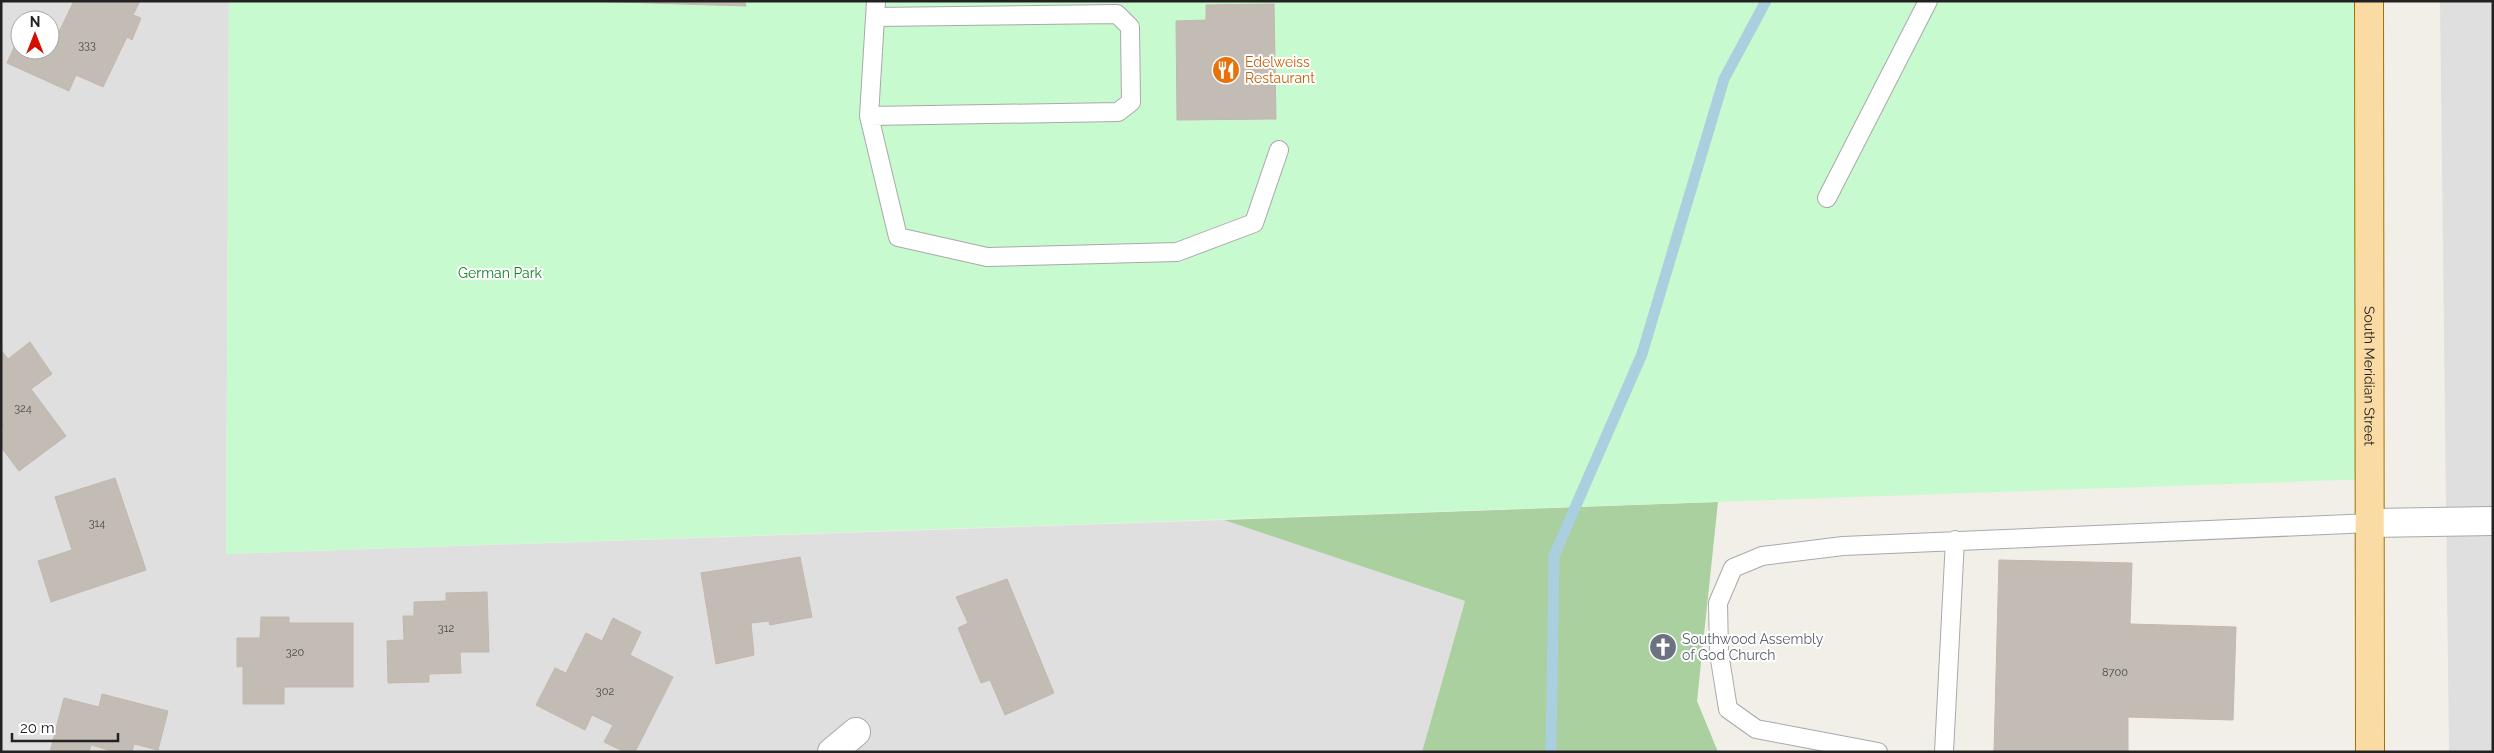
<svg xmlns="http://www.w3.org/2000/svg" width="2494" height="753" viewBox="0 0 2494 753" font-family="Raleway,sans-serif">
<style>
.residential{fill:#e0dfdf;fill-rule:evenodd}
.forest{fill:#a9d09e}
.park{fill:#c8facf}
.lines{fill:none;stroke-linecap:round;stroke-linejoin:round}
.stream{stroke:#aacfde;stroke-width:11}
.building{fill:#c3bcb5;stroke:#c4b7ab}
.service-casing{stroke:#a9a9a9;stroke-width:20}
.minor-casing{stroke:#a9a9a9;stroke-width:30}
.primary-casing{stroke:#9e7401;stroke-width:30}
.service{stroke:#fff;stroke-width:18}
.minor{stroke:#fff;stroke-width:28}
.primary{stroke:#fbdba4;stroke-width:28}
.labels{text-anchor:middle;stroke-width:4;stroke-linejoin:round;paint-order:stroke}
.number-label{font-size:11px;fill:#4a4847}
.food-label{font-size:14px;fill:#c56008;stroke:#fff;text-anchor:start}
.park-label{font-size:14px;fill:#0d831e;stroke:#fff}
.street-label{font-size:14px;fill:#222;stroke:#fff}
.worship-label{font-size:14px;fill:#5b616d;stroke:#fff;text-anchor:start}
</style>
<rect width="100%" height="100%" fill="#f2efe9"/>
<path class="residential" d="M1,1H229L226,554L1224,520L1465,601L1422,752H1ZM20,20H50V50H20Z
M2440,1H2493V752H2449Z"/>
<path class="forest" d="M1718,502L1697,701L1718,752H1422L1465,601L1224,520Z"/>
<path class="park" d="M229,1H2371V479L226,554Z"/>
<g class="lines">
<path class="stream" d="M1551,752L1554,556L1642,354L1724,79L1766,1"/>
</g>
<path class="building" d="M74,1H140L133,15L141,18L132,40L127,37L103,87L76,75L69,91L7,63L20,34V50H50V35L56,38Z
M586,1H745L746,6Z
M1274,4L1276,119L1177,120L1176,21L1206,20V5Z
M30,342L52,374L31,389L66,436L19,471L1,447V433L4,431L1,427V350L8,359Z
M115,478L146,570L51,602L38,561L72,550L55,497Z
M800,557L812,617L770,625L769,621L751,623L754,655L716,664L701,573Z
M1999,560L2132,563L2130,624L2236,627L2233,720L2128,717V752H1994Z
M1007,579L1054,693L1005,715L990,680L981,683L958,628L968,623L956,597Z
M487,592L489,652H460L461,673L429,674V682L388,683L387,641L404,640L403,616H414V602L446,601V593Z
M261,617H289V623H353V687H284V704H243V666L237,667V638H260Z
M613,618L641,632L630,655L673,677L635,752H625L604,742L613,725L592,715L585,730L536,705L555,668L566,673L586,633L602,641Z
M102,694L168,711L158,750L134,744L132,752H116L91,745L89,752H50L64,698L99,707Z"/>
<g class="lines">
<g class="service-casing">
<path id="service" d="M876,1L869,116L898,237L987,257L1177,252L1254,223L1279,150
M869,116L1118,112L1131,102L1130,27L1117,14L875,17
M1827,198L1928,1
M1878,752L1756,729L1728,709L1719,653L1718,603L1733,568L1762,556L1843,546L2371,523
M1944,752L1955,540"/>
</g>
<g class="minor-casing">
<path id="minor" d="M2371,523L2493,521
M832,752L856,732"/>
</g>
<g class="primary-casing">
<g id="primary">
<path id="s1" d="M2369,1L2370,752"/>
</g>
</g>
<use href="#service" class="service"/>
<use href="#minor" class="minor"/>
<use href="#primary" class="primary"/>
</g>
<defs>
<g id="restaurant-disc" transform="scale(1.4375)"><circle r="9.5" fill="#e8710a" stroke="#fff"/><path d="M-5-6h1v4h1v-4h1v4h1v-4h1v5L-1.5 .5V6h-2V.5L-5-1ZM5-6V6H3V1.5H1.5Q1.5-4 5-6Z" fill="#fff"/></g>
<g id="church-disc" transform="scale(1.4375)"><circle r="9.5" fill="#6b7280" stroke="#fff"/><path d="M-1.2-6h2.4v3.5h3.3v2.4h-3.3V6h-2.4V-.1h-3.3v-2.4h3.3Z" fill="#fff"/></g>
</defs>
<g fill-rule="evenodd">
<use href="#restaurant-disc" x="1226" y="70"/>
<use href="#church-disc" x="1663" y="647"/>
</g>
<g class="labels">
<g class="number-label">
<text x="87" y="49">333</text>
<text x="23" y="412">324</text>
<text x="97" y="527">314</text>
<text x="446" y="632">312</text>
<text x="295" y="656">320</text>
<text x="2115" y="676">8700</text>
<text x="605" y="695">302</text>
</g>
<g class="food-label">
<text x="1245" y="67">Edelweiss<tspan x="1245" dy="16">Restaurant</tspan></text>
</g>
<g class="park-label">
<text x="500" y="278">German Park</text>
</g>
<g class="street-label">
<text dy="5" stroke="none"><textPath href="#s1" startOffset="375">South Meridian Street</textPath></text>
</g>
<g class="worship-label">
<text x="1682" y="644">Southwood Assembly<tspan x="1682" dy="16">of God Church</tspan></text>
</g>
</g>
<rect width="2494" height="753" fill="none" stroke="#222222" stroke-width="5"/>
<g transform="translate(35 35)"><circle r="24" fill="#ffffff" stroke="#a7a7a7"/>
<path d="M0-4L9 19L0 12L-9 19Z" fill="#d20f01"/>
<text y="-8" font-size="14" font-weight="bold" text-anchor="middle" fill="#222222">N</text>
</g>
<path d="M12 733v8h106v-8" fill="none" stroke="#222222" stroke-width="2.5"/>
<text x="20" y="733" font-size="15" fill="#222222" stroke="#ffffff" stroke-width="4" paint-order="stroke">20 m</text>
</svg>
